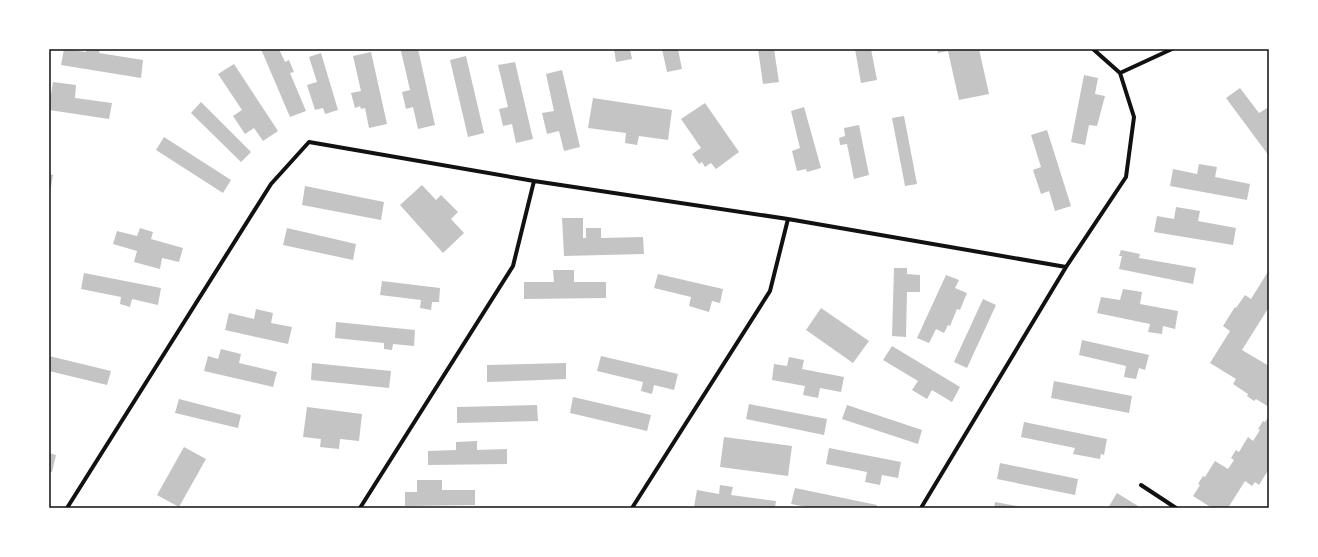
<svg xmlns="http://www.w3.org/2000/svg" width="1318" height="557" font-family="Lora,serif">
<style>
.building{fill:#c4c4c4}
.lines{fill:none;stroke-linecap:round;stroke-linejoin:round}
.minor{stroke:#111;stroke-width:4}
.neatline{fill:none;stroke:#111;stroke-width:1.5}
</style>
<rect width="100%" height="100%" fill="#fff"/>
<path class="building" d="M64 49 86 52V49H100L99 53 143 60 141 78 61 65Z
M261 49H279L285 62 289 60 294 72 290 73 306 111 290 117Z
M411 49H418L435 125 418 129 413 107 406 109 402 92 410 90 401 51Z
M614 49H630L632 59 616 62Z
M662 49H678L682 69 667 72Z
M758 49H774L779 82 763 84Z
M855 49H871L877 80 861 83Z
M937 49H979L989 94 959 100 948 51 938 53Z
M371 52 387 124 369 128 365 108 361 109 360 106 355 108 351 93 361 91 353 56Z
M321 53 338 110 325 114 323 108 315 110 307 85 317 82 309 57Z
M466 56 484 133 468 137 450 60Z
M515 62 533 139 516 143 512 124 503 126 499 109 508 107 498 65Z
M234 64 278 131 263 141 254 128 245 134 233 116 242 110 218 74Z
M562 70 580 147 564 151 559 131 547 134 542 113 554 111 546 74Z
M1084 75 1098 78 1095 94 1105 96 1097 126 1089 125 1085 145 1071 142Z
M53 82 76 85 75 98 112 103 109 119 49 110V94H51Z
M1240 88 1259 113 1267 108 1269 111V156L1226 98Z
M593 98 672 110 668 140 639 136 637 145 625 143 626 133 588 128Z
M201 102 251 152 241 162 191 113Z
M705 103 739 152 716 169 711 163 705 167 702 162 699 164 692 154 701 148 681 119Z
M804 107 821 168 807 172 806 169 797 171 792 151 800 148 791 111Z
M904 116 917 184 905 186 892 118Z
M859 125 869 175 854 179 847 144 840 145 839 138 845 136 844 128Z
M1047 130 1071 206 1055 211 1049 191 1041 194 1033 170 1041 167 1031 135Z
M164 137 231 180 223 193 156 150Z
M1199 164 1217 167 1215 177 1250 184 1247 200 1170 186 1173 169 1197 174Z
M49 174 53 175 50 193H49Z
M422 185 436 200 441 195 458 212 451 219 464 233 443 253 400 205Z
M305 186 384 202 381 220 302 205Z
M1176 207 1200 211 1198 221 1236 228 1233 245 1154 232 1157 216 1174 219Z
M562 218H583V238H586V228H601V238L643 237 644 254 564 256Z
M140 228 153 232 151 239 183 248 179 262 162 258 160 269 134 262 137 251 113 244 117 231 137 236Z
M287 228 356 244 353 260 283 245Z
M1121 250 1140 254 1139 258 1196 268 1193 284 1119 269 1122 256H1119Z
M894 268H907V274L920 275V292H907L906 337 892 336Z
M553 270H574V282H606V298L524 299V282H554Z
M1269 270V307L1242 350 1269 366V407L1256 399 1254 401 1247 396 1248 394 1233 384 1236 379 1210 363 1230 331 1223 326 1235 307 1236 308 1245 295 1251 299Z
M84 273 161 288 158 305 132 299 130 307 120 304 121 297 81 289Z
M658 274 723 289 720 303 712 301 709 312 689 306 691 297 654 288Z
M946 275 959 280 955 288 967 293 960 310 957 309 950 326 948 325 944 333 936 329 929 343 917 338Z
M382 281 440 288 439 302H432L431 310 420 308 421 300 380 295Z
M1123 289 1142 292 1140 304 1178 311 1175 329 1163 326 1162 334 1148 332 1150 324 1097 313 1101 297 1120 300Z
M983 299 996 305 967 368 954 362Z
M821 308 869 341 853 363 806 330Z
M256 309 273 313 271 323 292 327 288 344 225 330 229 313 254 319Z
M336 322 415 330 414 346 393 344 392 350 384 349V343L335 338Z
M1082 340 1149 355 1145 370 1139 368 1136 379 1124 377 1126 366 1079 355Z
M892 346 960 387 952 402 932 390 927 399 912 390 918 381 883 360Z
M221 349 241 354 239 363 277 372 273 387 204 371 208 356 218 359Z
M49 356 111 371 107 385 49 371Z
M601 356 678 374 674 390 654 385 652 394 641 391 643 382 597 371Z
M789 357 804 360 802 369 844 377 841 392 820 388 818 398 803 395 805 386 772 380 774 364 787 366Z
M312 363 391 371 389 388 311 380Z
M566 363V379L487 382V365Z
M1054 381 1132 396 1129 413 1051 398Z
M573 397 651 415 647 431 570 413Z
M179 399 241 415 238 428 175 413Z
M749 404 827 419 824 435 746 419Z
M537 405 538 421 457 423V407Z
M847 405 922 430 918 444 842 419Z
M307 407 362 414 359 441 340 439 339 449 320 447 321 439 303 437Z
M1269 416V469L1259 485 1255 482 1252 486 1245 481 1228 508H1212L1193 496 1200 485 1198 484 1203 476 1205 477 1215 461 1228 469 1234 460 1231 458 1236 450 1239 452 1248 437 1253 441 1260 430 1258 429 1263 421 1265 422Z
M1024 422 1107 439 1104 455 1101 454 1100 459 1073 454 1075 448 1021 437Z
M724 437 792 446 788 476 720 467Z
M477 441V450L507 449V464L428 465V451L456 450V442Z
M184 447 206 459 179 507 157 495Z
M829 448 901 462 898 478 882 475 880 485 865 482 867 472 826 464Z
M49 453 56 455 52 472H49Z
M1000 463 1078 479 1075 495 997 479Z
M417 480H442V490H475V505L405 506V492H417Z
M720 485 733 487 731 495 776 501 775 508 694 507 697 490 719 494Z
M795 488 877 505 876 508H812L791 504Z
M1117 493 1138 506 1136 508H1108Z
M995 502 1022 507V508H994Z"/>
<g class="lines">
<path class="minor" d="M1093 49 1120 73
M1120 73 1172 49
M1141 485 1176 508
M67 508 271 184 309 142 534 181 788 219 1066 267
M360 508 513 266 534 181
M632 508 770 291 788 219
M921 508 1066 267 1126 177 1134 117 1120 73"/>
</g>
<rect width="1318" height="557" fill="none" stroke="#ffffff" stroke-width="100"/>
<rect x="50" y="50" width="1218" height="457" class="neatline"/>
</svg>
